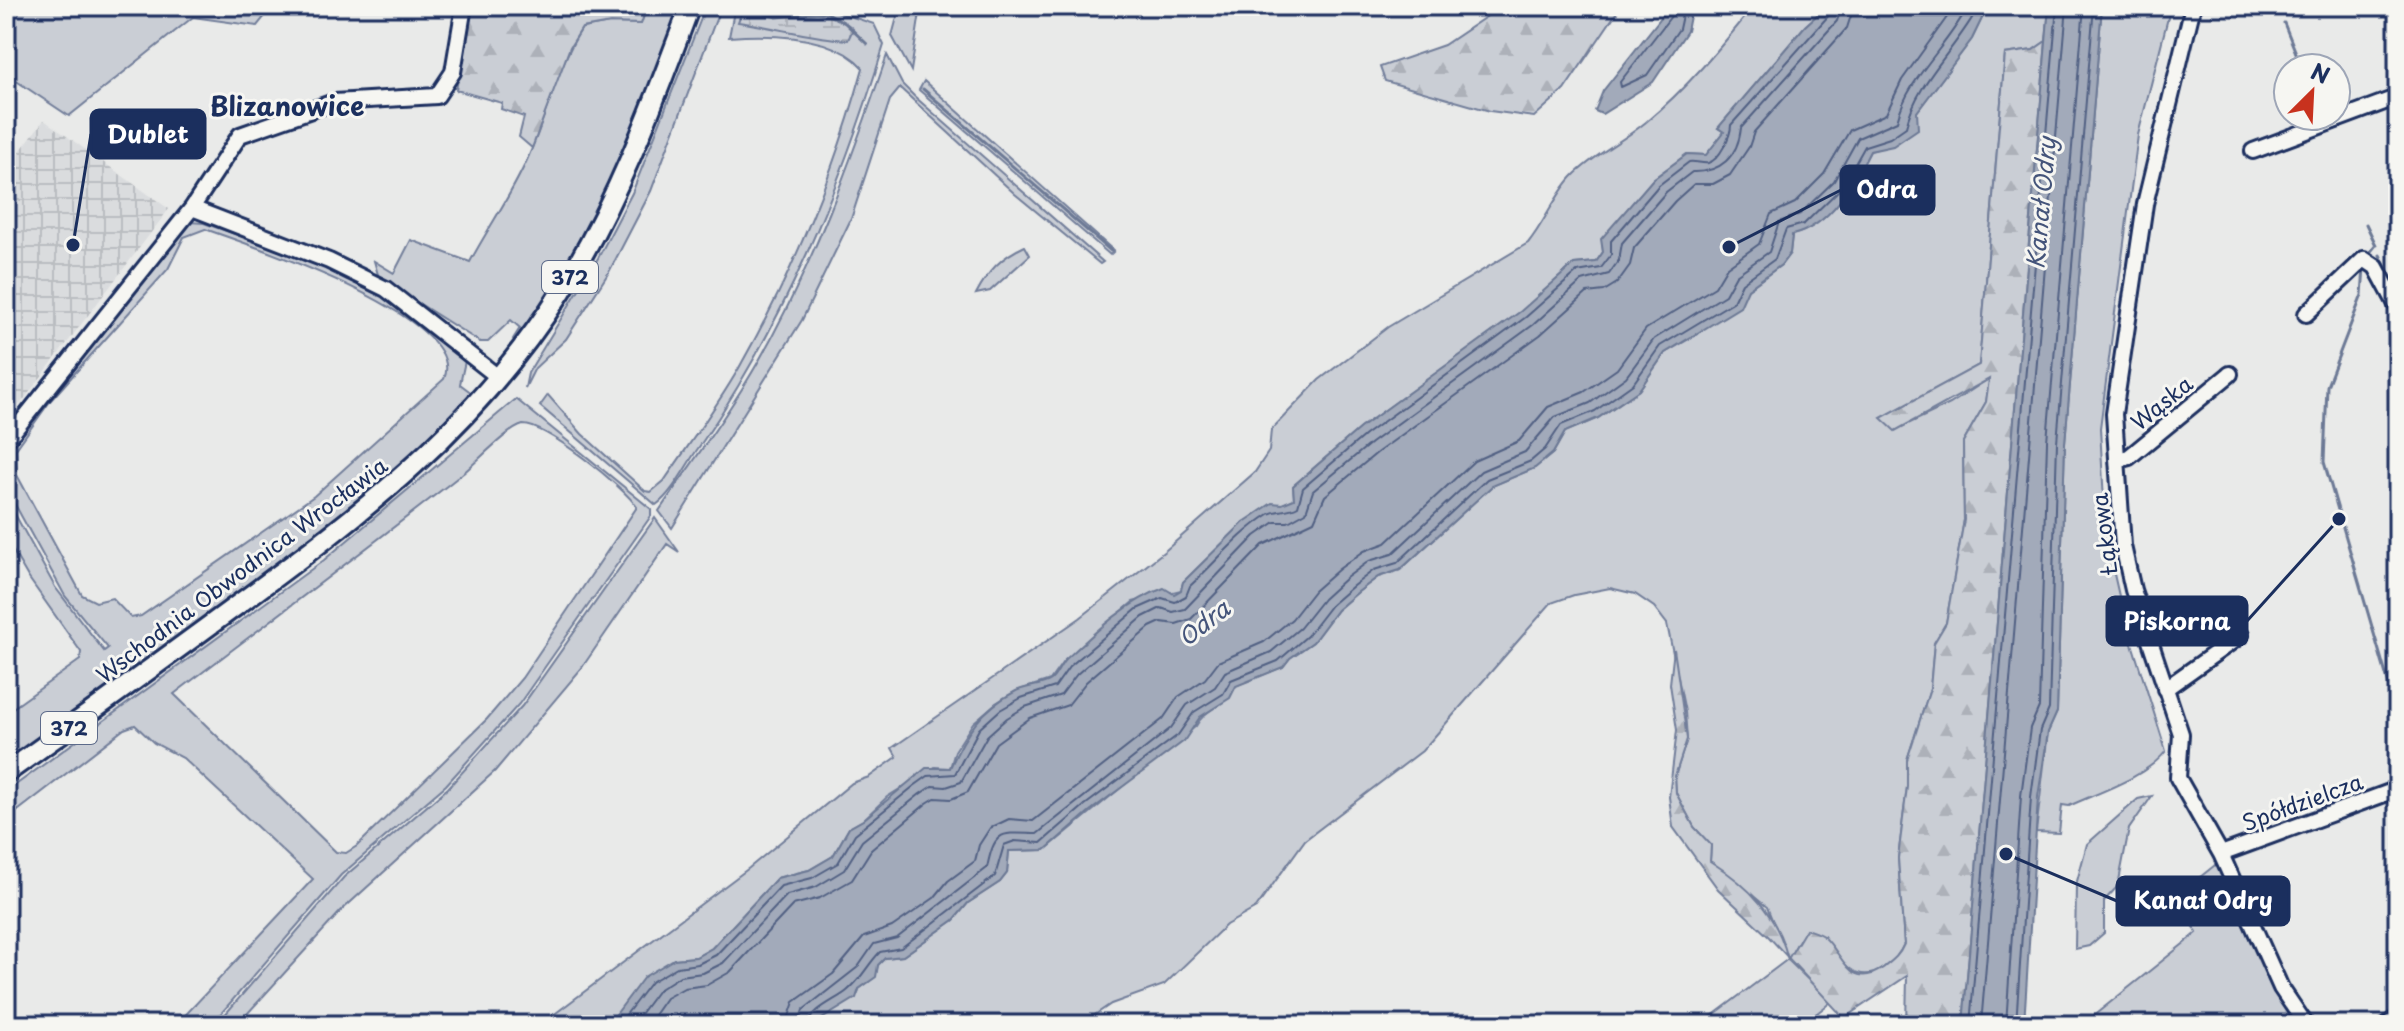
<svg xmlns="http://www.w3.org/2000/svg" width="2404" height="1031" font-family="'Playpen Sans',sans-serif">
<style>
.industrial{fill:url(#industrial-grid)}
.green{fill:#caced5;stroke:#727e9a;stroke-width:2;fill-rule:evenodd}
.forest{fill:url(#forest-firs);stroke:#727e9a;stroke-width:2}
.wetland{fill:url(#wetland-marsh);stroke:#727e9a;stroke-width:2}
.water{fill:#a2aaba;stroke:#6c7995;stroke-width:2}
.lines{fill:none;stroke-linecap:round;stroke-linejoin:round}
.shore{stroke:#516083;stroke-width:2}
.stream{stroke:#6c7995;stroke-width:3}
.minor-casing{stroke:#1b2f5e;stroke-width:20}
.major-casing{stroke:#1b2f5e;stroke-width:24}
.minor{stroke:#f6f6f2;stroke-width:14}
.major{stroke:#f6f6f2;stroke-width:18}
.labels{text-anchor:middle;dominant-baseline:central;stroke-width:6;stroke-linejoin:round;paint-order:stroke}
.shield{fill:#f6f6f2;stroke:#5d6b8a;stroke-width:2}
.shield-label{font-size:20px;font-weight:bold;fill:#1b2f5e}
.street-label{font-size:22px;fill:#1b2f5e;stroke:#f6f6f2}
.water-label{font-size:24px;font-style:italic;fill:#44547a;stroke:#f6f6f2}
.quarter-label{font-size:26px;font-weight:bold;fill:#1b2f5e;stroke:#f6f6f2}
.leader{fill:none;stroke:#1b2f5e;stroke-width:3}
.callout-dot{fill:#1b2f5e;stroke:#f6f6f2;stroke-width:3}
.callout{fill:#1b2f5e;stroke:#1b2f5e;stroke-width:3}
.callout-label{font-size:24px;text-anchor:middle;font-weight:bold;fill:#fff}
</style>
<defs>
<pattern id="industrial-grid" width="8" height="8" patternUnits="userSpaceOnUse" patternTransform="scale(2)"><rect width="8" height="8" fill="#dadcde"/><path d="M0 4h8M4 0v8" fill="none" stroke="#babdc1"/></pattern>
<pattern id="forest-firs" width="22" height="20" patternUnits="userSpaceOnUse" patternTransform="scale(2)"><rect width="22" height="20" fill="#caced5"/><path d="M5 1l3.5 6h-7zM16 11l3.5 6h-7z" fill="#adb1b9"/></pattern>
<pattern id="wetland-marsh" width="20" height="14" patternUnits="userSpaceOnUse" patternTransform="scale(2)"><rect width="20" height="14" fill="#caced5"/><path d="M1 5h8M5 5V1M11 12h8M15 12V8" fill="none" stroke="#adb1b9"/></pattern>
</defs>
<rect width="100%" height="100%" fill="#e9eae9"/>
<filter id="ink" filterUnits="userSpaceOnUse"><feTurbulence type="fractalNoise" baseFrequency=".0125" numOctaves="2"/><feDisplacementMap in="SourceGraphic" scale="16" xChannelSelector="R" yChannelSelector="G"/><feConvolveMatrix kernelMatrix="1 2 1 2 8 2 1 2 1" color-interpolation-filters="sRGB"/></filter>
<g filter="url(#ink)">
<path class="industrial" d="M44 120 169 209 6 423V169Z"/>
<path class="green" d="M6 6H261L270 10 257 26 193 17 69 116 6 74Z
M647 6H680C636 124 590 239 516 342L513 339 520 328 511 320 488 342H480L379 278 374 261 394 273 411 240 470 262C489 226 515 190 530 153 548 111 557 67 582 28L610 23 641 24Z
M706 6H721L651 191 609 272 566 339 535 368 525 388 528 373 598 258 632 193Z
M735 6H819L874 24 884 45C840 188 784 324 699 447 686 465 673 493 656 505L540 406 548 395 582 434 645 491 651 492 664 481C689 444 716 408 739 368 793 273 834 173 863 68 833 34 771 34 729 37Z
M900 6H921L911 71 892 36Z
M1754 6H1827L1805 26 1718 128 1724 132 1706 155 1687 154 1653 179 1602 239 1603 252 1596 262 1574 264 1522 311 1360 428 1293 486 1294 499 1244 522 1183 582 1181 590 1133 602 1063 662 1050 680 1017 691 996 703 973 723 955 751 950 768 935 767 887 797 863 820 849 828 833 856 809 870 777 878 712 948 696 957 674 959 608 1025H540L749 868 852 783 869 777 897 757 892 748 1080 618 1166 550 1255 472 1269 451 1271 430 1319 380 1388 327 1528 243C1545 222 1554 197 1572 177 1593 155 1622 142 1646 122 1687 88 1720 48 1754 6Z
M1988 6H2049L2046 41 2033 50 2005 54 1979 365 1882 418 1895 430 1950 404 1990 378 1986 402 1963 442 1964 520 1946 623 1934 643 1930 689 1907 760V787L1898 858 1904 944C1899 956 1893 960 1883 968 1855 988 1838 957 1824 936L1799 940 1788 960 1831 1002 1802 1025H1700L1788 959 1767 907 1710 861 1711 845 1694 827 1676 793 1675 776 1687 739 1685 712 1667 624 1654 607 1635 594 1610 588 1574 595 1551 603 1422 751 1305 840 1256 908 1226 925 1164 985 1111 1004 1080 1025H812L858 994 859 989 875 977 878 965 885 958 903 956 954 920 968 903 1000 882 1007 873 1009 851 1045 850 1196 726C1206 707 1226 706 1235 686L1283 667 1290 658 1313 642 1337 610 1358 592 1378 577 1400 570 1492 486 1535 468 1553 453 1565 432 1598 418 1639 390 1665 353 1696 335 1748 289 1781 265 1790 253 1792 235C1830 226 1853 184 1870 151 1892 146 1913 137 1917 112L1972 39Z
M2102 6H2171L2138 135 2100 428 2106 539 2124 618 2166 751C2145 778 2099 792 2069 806L2062 805 2059 833 2036 832 2048 732 2057 712 2065 443Z
M887 55 902 84 914 96 1103 262 1100 264 1015 194 900 88 890 100 851 219 802 320 672 528 659 511C692 462 728 415 757 364 813 266 851 161 887 55Z
M924 81 1114 251 1110 255 919 90Z
M189 222 204 223C303 259 390 282 465 361L460 384 472 393 425 442 334 523 6 767V713L80 660 81 652 28 577 6 539V498L55 587 104 651 108 648 65 596 6 488V451ZM205 229C248 244 471 318 444 379L314 496 141 616 131 618 112 598 96 602 82 595 17 475 16 449 51 400 168 269 184 237Z
M1025 246 1030 255 990 291 976 294C988 271 1001 257 1025 246Z
M516 399 651 509V516L519 704 446 785 341 875 211 1025H176L313 879 183 758 154 743 135 725 124 729 6 820V792L324 560ZM523 425C547 425 624 487 637 507L522 678 487 719 357 846 346 853 336 852 174 694C270 621 367 549 462 474 477 462 507 429 523 425Z
M655 518 679 552 667 544 581 669 495 771 341 911 237 1025H216L344 877 448 788 522 706Z
M2152 796 2129 829 2118 886 2104 901V933L2089 946 2075 949 2076 885 2087 844 2138 799Z
M2220 861 2293 1025H2082L2197 933 2179 894Z"/>
<path class="forest" d="M471 6H647L641 24 610 23 582 28 570 47 532 148 519 137 524 117 501 109 502 103 456 90Z
M1502 6H1621L1564 90 1534 117 1490 111 1385 81 1380 67 1444 45Z
M2046 41 1963 1025H1906L1907 976 1844 1018 1769 937 1718 889 1673 827 1669 797 1677 730 1670 684 1674 649 1687 739 1675 776 1676 793 1694 827 1711 845 1710 861C1749 886 1777 914 1788 959L1806 929C1811 931 1820 933 1824 937 1843 953 1849 992 1883 968 1893 960 1899 956 1904 944L1898 858 1907 787V760L1930 689 1934 643 1946 623 1964 520 1963 442 1986 402 1989 379 1895 431 1881 418 1979 365 2005 54 2033 50Z"/>
<path class="wetland" d="M502 6H621L618 15Z
M744 6C769 6 837 10 853 29L848 40C811 38 775 27 738 22Z"/>
<path class="water" d="M1670 6H1692L1687 31 1653 82 1602 114 1595 111 1603 91Z
M1827 6H1988L1972 39 1917 112 1918 129 1893 146 1870 151C1853 185 1830 226 1792 235L1790 253 1781 265 1748 289 1740 307 1665 353 1639 390 1598 418 1565 432 1553 453 1535 468 1492 486 1400 570 1378 577 1358 592 1337 610 1313 642 1290 658 1283 667 1236 686 1230 698 1200 717 1184 741 1090 811 1045 850 1009 851 1007 873 1000 882 968 903 954 920 903 956 885 958 878 965 876 977 859 989 856 998 812 1025H608L644 977 674 959 696 957 712 948 777 878 809 870 833 856 849 828 863 820 926 768H950C965 734 981 709 1016 691 1026 686 1043 686 1051 680 1057 675 1060 665 1065 660 1093 634 1127 601 1164 588L1174 594 1181 590 1183 582 1244 522 1272 503 1282 504 1294 499 1293 486 1360 428 1521 311 1574 264 1596 262 1603 252 1601 239 1653 179 1687 154 1706 155 1724 132 1718 128 1805 26Z
M2049 6H2102L2065 443 2057 712 2048 732 2038 797 2024 1025H1963Z"/>
<g class="lines">
<path class="shore" d="M1674 6 1675 11 1620 82 1621 87 1647 75 1679 29 1684 6
M618 1025 651 982 677 967 698 964 716 955 781 886 812 878 838 863 855 834 914 786 928 776 955 774 979 729 1000 710 1021 698 1055 687 1069 667 1137 609 1162 598 1175 602 1186 596 1190 586C1216 562 1239 533 1269 514 1278 509 1288 512 1298 506L1303 488 1365 435 1526 317 1577 272 1601 268 1611 255V241L1659 185 1689 162C1695 161 1703 164 1708 163 1720 160 1731 135 1731 125L1830 14 1832 6
M632 1025 658 990 680 976 703 973 723 963 787 895 816 887 844 870 862 841 920 794 932 786 946 787 961 782 987 736 1007 718 1025 707 1061 695 1077 674 1143 617 1161 608 1173 612 1185 609 1255 536 1275 522H1288L1306 512 1313 491 1371 443 1533 325 1582 281 1609 274 1619 260 1622 243 1666 192 1692 172C1720 173 1738 157 1741 128L1837 21 1842 6
M647 1025 666 998 684 988 707 985 730 972 793 905 820 898 852 880 871 850 927 803 935 798 951 799 968 792 996 743 1030 718 1068 705 1086 682 1150 627 1161 622 1176 624 1191 619 1263 545 1314 521 1325 496 1378 452 1540 335 1587 293 1604 291 1617 283 1630 265 1634 248 1675 201 1694 184H1713L1730 175 1749 147 1754 132 1847 28 1854 6
M786 1025 794 1002 833 974 864 937 892 927 934 898 948 881 975 861 979 845 990 828 1009 819 1033 821 1163 719 1178 697 1205 679 1218 662 1264 642 1292 619 1314 591 1339 569 1364 551 1386 543 1474 461 1519 441 1548 407 1584 392 1617 369 1646 329 1715 287 1727 267 1759 244 1771 214 1795 203 1824 174 1850 130 1886 114 1902 80 1955 6
M798 1025 803 1010 858 967 874 944 897 938 987 868C995 829 1001 833 1037 834L1171 728 1187 705 1215 687 1225 672 1271 652 1300 628 1323 599 1346 578 1369 561 1392 554 1481 471 1525 452 1555 417 1590 403 1626 377 1654 339 1725 295 1736 275 1769 252 1779 222 1800 214 1834 181 1858 138 1897 121C1908 77 1948 46 1968 6
M808 1025C811 1009 835 1001 847 991 862 979 867 965 880 952L901 948 995 876 1004 845 1015 841 1041 843 1085 805 1178 735 1194 712 1223 694 1231 680 1278 661 1307 636 1331 605 1353 586 1374 570 1397 563 1487 479 1531 461 1545 449 1561 425 1595 411 1633 384 1660 346 1733 302 1742 283 1775 259 1786 229 1804 224 1842 187 1865 146 1890 138 1906 127C1916 82 1958 47 1979 6
M1970 1025 2057 6
M1981 1025 2067 6
M2006 1025 2021 796 2030 728 2039 707 2047 441 2084 6
M2016 1025 2031 797 2040 730 2049 709 2057 442 2094 6"/>
<path class="stream" d="M737 6 777 17 826 12 845 23 867 44
M2284 23 2302 68
M923 89 1111 251
M2366 224 2376 245 2368 255
M2380 255 2398 293
M2364 267 2362 295 2327 386 2324 462 2398 716"/>
<defs>
<path id="minor" d="M2193 6 2145 204 2114 414 2123 546 2133 590 2181 734 2178 778 2221 854 2281 988 2306 1025
M2253 151 2398 97
M192 208 329 261 386 289 498 377
M2306 314 2364 259 2376 267 2398 308
M6 441 192 208 240 135 334 102 437 96 453 72 464 6
M2118 460 2129 457 2230 374
M2165 689 2241 635
M2221 854 2398 789
M2387 1025 2398 1017"/>
<path id="major" d="M6 773C83 718 160 662 236 606 364 512 474 429 561 292 617 203 653 105 690 6"/>
</defs>
<use href="#minor" class="minor-casing"/>
<use href="#major" class="major-casing"/>
<use href="#minor" class="minor"/>
<use href="#major" class="major"/>
</g>
</g>
<g class="labels">
<g class="shield">
<rect x="542" y="261" width="56" height="32" rx="6"/>
<rect x="41" y="712" width="56" height="32" rx="6"/>
</g>
<g class="shield-label">
<text x="570" y="277">372</text>
<text x="69" y="728">372</text>
</g>
<g class="street-label">
<text transform="translate(2161 402) rotate(-39)">Wąska</text>
<text transform="translate(2103 534) rotate(-97)">Łąkowa</text>
<text transform="translate(241 569) rotate(-37)">Wschodnia Obwodnica Wrocławia</text>
<text transform="translate(2302 801) rotate(-20)">Spółdzielcza</text>
</g>
<g class="water-label">
<text transform="translate(2040 203) rotate(-85)">Kanał Odry</text>
<text transform="translate(1203 622) rotate(-38)">Odra</text>
</g>
<g class="quarter-label">
<text x="287" y="105">Blizanowice</text>
</g>
</g>
<path class="leader" d="M73 245L91 134M1729 247L1841 190M2339 519L2247 621M2006 854L2117 901"/>
<g class="callout-dot">
<circle cx="73" cy="245" r="8"/>
<circle cx="1729" cy="247" r="8"/>
<circle cx="2339" cy="519" r="8"/>
<circle cx="2006" cy="854" r="8"/>
</g>
<g class="callout">
<rect x="91" y="110" width="114" height="48" rx="8"/>
<rect x="1841" y="166" width="93" height="48" rx="8"/>
<rect x="2107" y="597" width="140" height="48" rx="8"/>
<rect x="2117" y="877" width="172" height="48" rx="8"/>
</g>
<g class="callout-label">
<text x="148" y="143">Dublet</text>
<text x="1887" y="198">Odra</text>
<text x="2177" y="630">Piskorna</text>
<text x="2203" y="909">Kanał Odry</text>
</g>
<rect width="2404" height="1031" fill="none" stroke="#f6f6f2" stroke-width="32"/>
<rect x="16" y="16" width="2372" height="999" fill="none" stroke="#1b2f5e" stroke-width="3" filter="url(#ink)"/>
<g transform="translate(2312 92) rotate(24)"><circle r="38" fill="#f6f6f2" stroke="#9ea6b7" stroke-width="2"/>
<path d="M0-6L14 30L0 20L-14 30Z" fill="#c8321e"/>
<text y="-12" font-size="22" font-weight="bold" text-anchor="middle" fill="#1b2f5e">N</text>
</g>
</svg>
